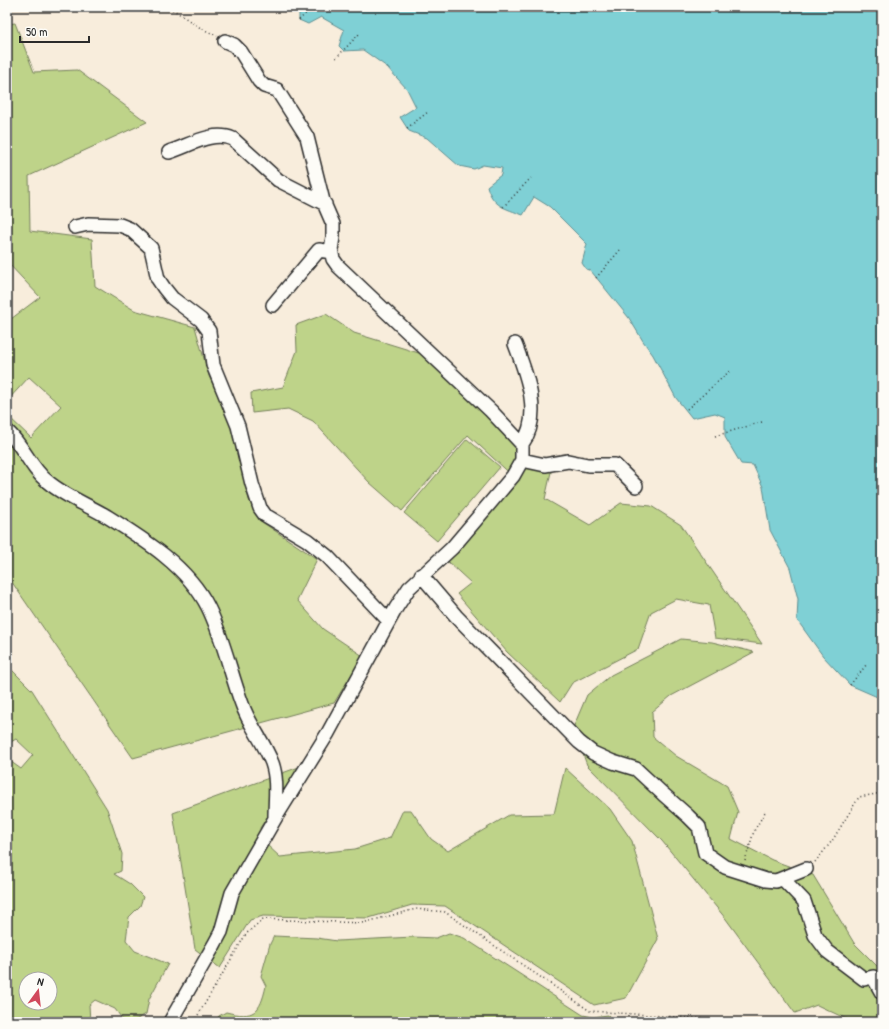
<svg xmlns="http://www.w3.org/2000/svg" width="889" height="1029" font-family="'Patrick Hand',sans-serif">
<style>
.green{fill:#bed389;stroke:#747f5a;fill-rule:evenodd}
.water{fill:#7fd0d5;stroke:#5d8e91}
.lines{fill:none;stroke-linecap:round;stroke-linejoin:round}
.minor-casing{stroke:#2b2b2b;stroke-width:16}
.path{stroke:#2b2b2b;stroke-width:1.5;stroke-dasharray:1 3;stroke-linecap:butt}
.minor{stroke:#fdfcf7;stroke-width:13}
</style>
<rect width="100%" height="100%" fill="#f8eddc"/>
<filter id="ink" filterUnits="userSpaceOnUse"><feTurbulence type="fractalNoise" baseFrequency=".025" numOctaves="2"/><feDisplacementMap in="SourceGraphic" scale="8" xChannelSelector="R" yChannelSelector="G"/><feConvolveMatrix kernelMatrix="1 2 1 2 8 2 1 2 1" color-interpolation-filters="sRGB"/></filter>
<g filter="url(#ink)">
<path class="green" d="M15 23 34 72 77 70 147 122 29 176 30 231 92 239 95 286 134 310 195 327 209 376 231 424 249 500 262 522 317 559 297 600 323 629 363 656 334 703 133 758 7 575V415L31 438 61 406 29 377 7 401V322L40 297 7 262V24Z
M326 314 354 333 422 354 516 445 518 460 551 472 545 499 590 525 621 503 651 506 681 525 762 644 715 638 709 605 676 599 651 612 638 649 572 683 560 702 507 652 457 594 471 583 447 561 516 479 468 435 402 511 369 482 313 421 288 409 252 413 251 393 283 387 297 351 296 325Z
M467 439 500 467 437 541 404 513Z
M681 639 712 642 754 652 671 696 652 712 653 737 676 756 727 786 738 812 731 839 772 860 813 875 854 943 882 971V1022H853L817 1005 795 1013 726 919 662 841 587 765 573 728 587 695 611 675Z
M7 665 32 690 107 809 122 854 121 871 114 874 130 884 143 897 140 906 129 917 126 940 135 951 168 964 149 999 146 1014 132 1022 123 1020 115 1009 95 1000 89 1005 90 1022H7V759L21 769 33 755 16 739 9 743 7 741ZM26 979H50V1003H26Z
M299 767 260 828 267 845 280 857 355 849 390 838 403 810H411L431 839 448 851 509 815 554 814 565 768 610 809 632 841 658 939 626 998 594 1005 445 906 412 905 369 918 263 916 250 920 220 968 195 949 173 813Z
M449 933 464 938 583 1015 593 1017 608 1015 614 1022H215L219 1016 226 1012C254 1019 260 1013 266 986L261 976 270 944 274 936 317 938 337 941 413 937 436 938Z"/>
<path class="water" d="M299 7H882V699L850 685 823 656 797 620 798 599 790 568 770 530 763 487 753 465 741 464 725 437V417L715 413 692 418 676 398 653 355 643 341 629 318 591 271 586 269 582 263 587 244 550 207 534 197 523 215C505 208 493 207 487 186L501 175 502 168 483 165 474 169 459 166 427 138 409 131 400 117 416 107 407 89 387 67 363 50 344 51 339 46 344 30 321 17 308 24 299 20Z"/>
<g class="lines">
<defs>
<path id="minor" d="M169 152C189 146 212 130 233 139L278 180 325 204
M75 227 88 224 120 225 130 229 151 248 158 279 164 288 172 298 201 320 209 331 213 365 238 426 252 484 260 508 265 515 307 540 327 556 389 621
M273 305 319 250 332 252
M515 344C526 373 543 415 522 444
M7 431C24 446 30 468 48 482 66 497 88 505 108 517 145 540 188 567 208 607 223 637 230 672 242 704 249 725 264 742 272 763 278 780 275 799 275 817
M522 460 545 465 568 461 588 465H615L636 486
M421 575 456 616 579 742 593 753 613 762 636 769 663 794 688 816 699 827 705 853 725 867 766 880 776 881 806 869
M783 879 804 901 815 935 827 951 864 979 873 977 882 993
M170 1022 214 945 221 932 232 893 277 815 328 733 396 608 409 588 452 548 513 476 522 460V444L491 411 338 266 333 259 331 250 333 237V224L323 201 307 137 277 90 264 86 259 81 241 52 234 45 225 41"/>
</defs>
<use href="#minor" class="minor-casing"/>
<path class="path" d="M169 7 199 27 217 36
M299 20 313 7
M7 21 13 17
M336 58 361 32
M407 128 428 112
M503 207 531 178
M596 278 620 250
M687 409 731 370
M715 436 762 422
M850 685 867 664
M745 861 754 831 765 812
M815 862 832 841 859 797 882 793
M194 1022 246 934 263 919 362 923 416 909 445 912 590 1011 708 1019 722 1022"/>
<use href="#minor" class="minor"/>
</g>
</g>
<rect width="889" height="1029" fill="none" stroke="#fdfcf7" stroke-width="24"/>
<rect x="12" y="12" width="865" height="1005" fill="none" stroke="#2b2b2b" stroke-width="1.5" filter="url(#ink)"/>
<g transform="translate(38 991) rotate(15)"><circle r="19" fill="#fdfcf7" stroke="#a9a8a5"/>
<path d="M0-3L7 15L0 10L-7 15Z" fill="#d1495b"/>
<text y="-6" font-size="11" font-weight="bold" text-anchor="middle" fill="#2b2b2b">N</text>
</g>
<path d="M20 36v6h69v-6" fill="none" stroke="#2b2b2b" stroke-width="2"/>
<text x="26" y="36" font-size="12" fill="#2b2b2b" stroke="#fdfcf7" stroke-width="3" paint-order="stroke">50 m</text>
</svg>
